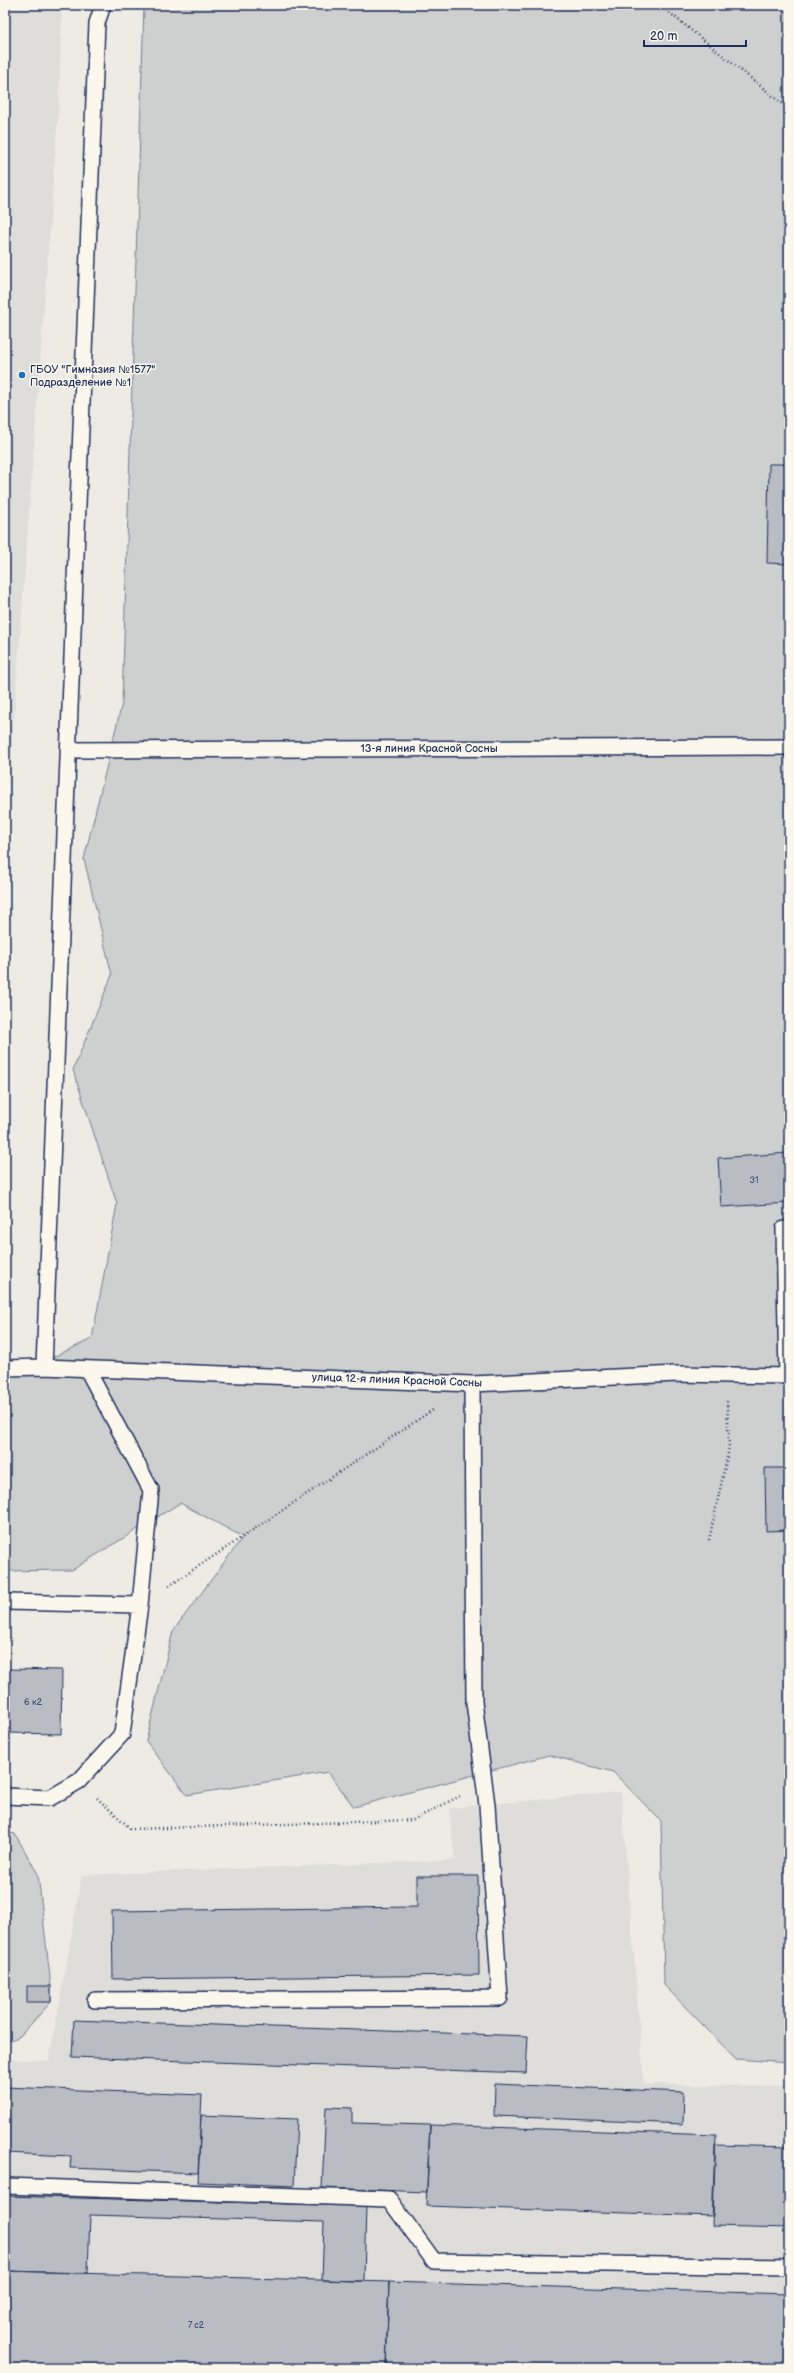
<svg xmlns="http://www.w3.org/2000/svg" width="794" height="2373" font-family="'Balsamiq Sans',sans-serif">
<style>
.built{fill:#deddda}
.green{fill:#cecfcf;stroke:#747f96}
.building{fill:#b9bcc3;stroke:#1b2f5e}
.lines{fill:none;stroke-linecap:round;stroke-linejoin:round}
.lane-casing{stroke:#1b2f5e;stroke-width:18}
.path{stroke:#1b2f5e;stroke-width:2.5;stroke-dasharray:1 3;stroke-linecap:butt}
.lane{stroke:#fbf7ec;stroke-width:15}
.poi-dot{fill:#1f6fb2;stroke:#fbf7ec;stroke-width:1.5}
.labels{text-anchor:middle;dominant-baseline:central;stroke-width:3;stroke-linejoin:round;paint-order:stroke}
.number-label{font-size:9px;fill:#425277}
.poi-label{font-size:11px;fill:#1b2f5e;stroke:#fbf7ec;text-anchor:start}
.street-label{font-size:11px;fill:#1b2f5e;stroke:#fbf7ec}
</style>
<rect width="100%" height="100%" fill="#eeebe4"/>
<filter id="ink" filterUnits="userSpaceOnUse"><feTurbulence type="fractalNoise" baseFrequency=".025" numOctaves="2"/><feDisplacementMap in="SourceGraphic" scale="8" xChannelSelector="R" yChannelSelector="G"/><feConvolveMatrix kernelMatrix="1 2 1 2 8 2 1 2 1" color-interpolation-filters="sRGB"/></filter>
<g filter="url(#ink)">
<path class="built" d="M5 5H62L59 101 5 843Z
M621 1792 644 2084 789 2087V2368H5V2059L49 2061 82 1875 455 1860 449 1808Z"/>
<path class="green" d="M144 5H789V2063L736 2059 664 1985 661 1821 613 1772 549 1755 354 1807 328 1772 187 1795 146 1741 173 1631 243 1537 180 1503 72 1570 5 1571V1379L92 1339 117 1204 73 1070 112 975 84 859 122 703Z
M5 1832 15 1834 38 1874 51 1986V2002L20 2036 5 2043Z"/>
<path class="building" d="M769 464H789V564L767 563Z
M789 1153V1203L721 1207 718 1158Z
M765 1468H789V1530L766 1531Z
M5 1669 62 1670 61 1734 5 1733Z
M417 1876H478L479 1975 113 1979 112 1911 417 1907Z
M27 1986H51V2002H27Z
M74 2020 528 2036 526 2073 72 2057Z
M495 2084 684 2092 683 2124 494 2116Z
M5 2087 202 2095 198 2173 70 2168 71 2156 5 2153Z
M326 2107 352 2108V2123L430 2125 427 2192 322 2188Z
M201 2115 297 2119 294 2186 198 2182Z
M430 2125 716 2135 713 2216 426 2206Z
M715 2145 789 2147V2228L712 2226Z
M5 2196 366 2206 364 2281 322 2280 324 2222 90 2215 88 2273 5 2271Z
M5 2271 389 2282 386 2368H5Z
M389 2282 789 2294V2368H386Z"/>
<g class="lines">
<defs>
<path id="lane" d="M68 750 789 747
M784 1229 787 1376
M44 1367 97 23 103 5
M5 1368 44 1367 472 1384 677 1374 789 1376
M5 1602 140 1605 151 1490 87 1369
M5 1796 50 1798 79 1781 122 1734 140 1605
M95 2000 500 1998 487 1805 474 1702 472 1384
M5 2186 389 2199 434 2261 789 2267"/>
</defs>
<use href="#lane" class="lane-casing"/>
<path class="path" d="M660 5 789 109
M709 1540 729 1448 727 1401
M169 1586 434 1409
M97 1798 131 1829 413 1820 460 1796"/>
<use href="#lane" class="lane"/>
</g>
</g>
<circle class="poi-dot" cx="22" cy="375" r="4"/>
<g class="labels">
<g class="number-label">
<text x="754" y="1180">31</text>
<text x="33" y="1702">6 к2</text>
<text x="196" y="2325">7 с2</text>
</g>
<g class="poi-label">
<text x="30" y="369">ГБОУ "Гимназия №1577"<tspan x="30" dy="13">Подразделение №1</tspan></text>
</g>
<g class="street-label">
<text x="429" y="748">13-я линия Красной Сосны</text>
<text transform="translate(397 1380) rotate(2)">улица 12-я линия Красной Сосны</text>
</g>
</g>
<rect width="794" height="2373" fill="none" stroke="#fbf7ec" stroke-width="20"/>
<rect x="10" y="10" width="774" height="2353" fill="none" stroke="#1b2f5e" stroke-width="1.5" filter="url(#ink)"/>
<path d="M644 40v6h102v-6" fill="none" stroke="#1b2f5e" stroke-width="2"/>
<text x="650" y="40" font-size="12" fill="#1b2f5e" stroke="#fbf7ec" stroke-width="3" paint-order="stroke">20 m</text>
</svg>
